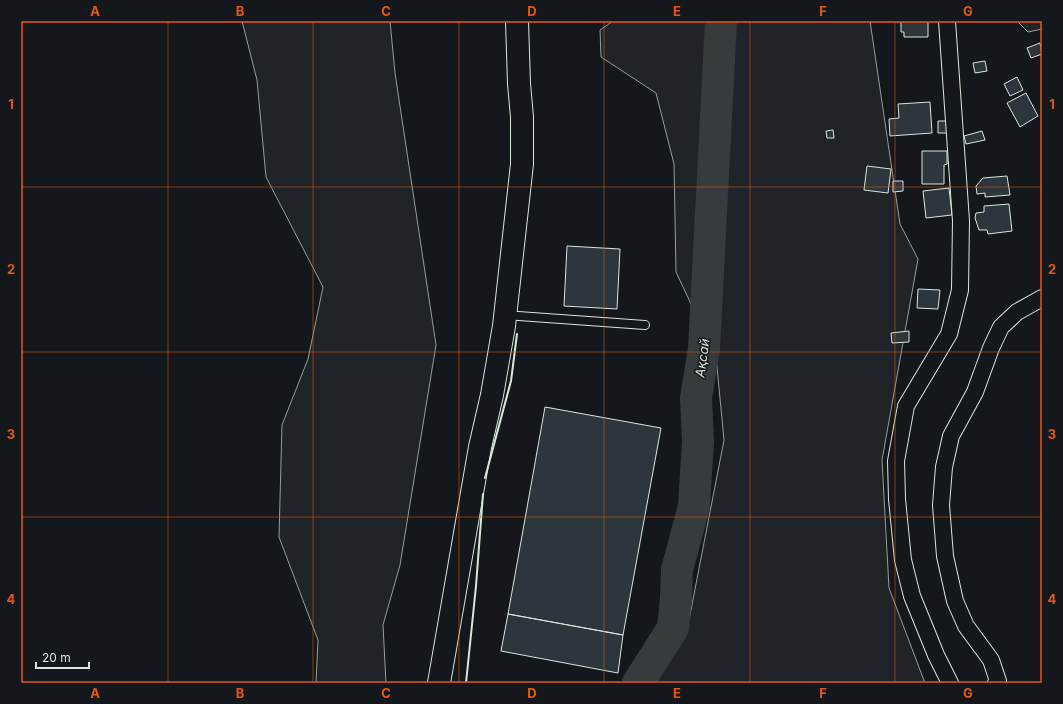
<svg xmlns="http://www.w3.org/2000/svg" width="1063" height="704" font-family="Inter,sans-serif">
<style>
.green{fill:#202428;stroke:#939e99}
.lines{fill:none;stroke-linecap:round;stroke-linejoin:round}
.river{stroke:#363b3e;stroke-width:32}
.building{fill:#2c363c;stroke:#d8e6dc}
.lane-casing{stroke:#d8e6dc;stroke-width:10}
.street-casing{stroke:#d8e6dc;stroke-width:18}
.secondary-casing{stroke:#d8e6dc;stroke-width:24}
.lane{stroke:#14181c;stroke-width:8}
.street{stroke:#14181c;stroke-width:16}
.secondary{stroke:#14181c;stroke-width:22}
.wall{stroke:#d8e6dc;stroke-width:2}
.grid{fill:none;stroke:#e8590c;stroke-width:1;stroke-opacity:0.55}
.labels{text-anchor:middle;dominant-baseline:central;stroke-width:3;stroke-linejoin:round;paint-order:stroke}
.water-label{font-size:13px;font-style:italic;fill:#d8e6dc;stroke:#14181c}
.neatline{fill:none;stroke:#e8590c;stroke-width:1.5}
.grid-label{font-size:13px;text-anchor:middle;font-weight:bold;fill:#e8590c}
</style>
<rect width="100%" height="100%" fill="#14181c"/>
<path class="green" d="M242 21H390L395 73 436 345 400 565 383 625 386 683H316L318 640 279 537 282 425 308 359 323 287 266 177 257 80Z
M613 21H870L900 224 918 259 882 460 889 588 925 683H654L689 620 724 440 716 357 676 272 674 164 656 93 601 57 600 30Z
M1017 21H1042V29L1028 32Z"/>
<g class="lines">
<path class="river" d="M638 683 673 628 676 598 677 570 694 506 698 441 696 398 704 349 721 21"/>
</g>
<path class="building" d="M901 21H928V37H904V32H901Z
M1040 43 1042 54 1031 58 1027 48Z
M985 61 987 71 975 73 973 63Z
M1017 77 1023 90 1010 96 1004 84Z
M1026 93 1038 116 1020 127 1007 103Z
M930 102 932 133 890 136 889 119 899 118 898 104Z
M938 121H949V133H938Z
M833 130 834 138H827L826 131Z
M982 131 985 140 966 144 964 136Z
M922 151H947V164L944 165V184H922Z
M867 166 891 169 888 193 864 190Z
M1007 176 1010 195 985 197V193L977 194 976 186 983 178Z
M893 181H903V191L893 192Z
M949 188 952 215 926 218 923 191Z
M1009 204 1012 231 988 234 987 230H979L975 218 976 213 984 212V206Z
M567 246 620 249 617 309 564 306Z
M918 289 940 290 938 309 917 308Z
M909 331V342L892 343 891 333Z
M545 407 661 428 623 635 508 614Z
M508 614 623 635 618 673 501 651Z"/>
<g class="lines">
<defs>
<path id="lane" d="M505 315 645 325"/>
<path id="street" d="M947 21 961 221 960 290 949 334 906 406 896 461 897 499 903 560 912 596 936 655 950 683
M996 683 998 681 991 660 966 626 955 601 945 556 941 505 944 467 951 436 975 392 991 348 1001 327 1017 312 1042 298"/>
<path id="secondary" d="M439 683 480 447 492 395 504 326 522 164V117L519 84 517 21"/>
</defs>
<use href="#lane" class="lane-casing"/>
<use href="#street" class="street-casing"/>
<use href="#secondary" class="secondary-casing"/>
<use href="#lane" class="lane"/>
<use href="#street" class="street"/>
<use href="#secondary" class="secondary"/>
<path class="wall" d="M485 478 511 381 517 334
M466 683 476 586 483 494"/>
</g>
<path class="grid" d="M168 21V683M313 21V683M459 21V683M604 21V683M750 21V683M895 21V683M21 187H1042M21 352H1042M21 517H1042"/>
<g class="labels">
<g class="water-label">
<text transform="translate(702 358) rotate(-82)">Ақсай</text>
</g>
</g>
<rect width="1063" height="704" fill="none" stroke="#14181c" stroke-width="44"/>
<path d="M36 662v6h53v-6" fill="none" stroke="#d8e6dc" stroke-width="2"/>
<text x="42" y="662" font-size="12" fill="#d8e6dc" stroke="#14181c" stroke-width="3" paint-order="stroke">20 m</text>
<rect x="22" y="22" width="1019" height="660" class="neatline"/>
<g class="grid-label">
<text x="95" y="16">A</text>
<text x="240" y="16">B</text>
<text x="386" y="16">C</text>
<text x="532" y="16">D</text>
<text x="677" y="16">E</text>
<text x="823" y="16">F</text>
<text x="968" y="16">G</text>
<text x="11" y="109">1</text>
<text x="1052" y="109">1</text>
<text x="11" y="274">2</text>
<text x="1052" y="274">2</text>
<text x="11" y="439">3</text>
<text x="1052" y="439">3</text>
<text x="11" y="604">4</text>
<text x="1052" y="604">4</text>
<text x="95" y="698">A</text>
<text x="240" y="698">B</text>
<text x="386" y="698">C</text>
<text x="532" y="698">D</text>
<text x="677" y="698">E</text>
<text x="823" y="698">F</text>
<text x="968" y="698">G</text>
</g>
</svg>
